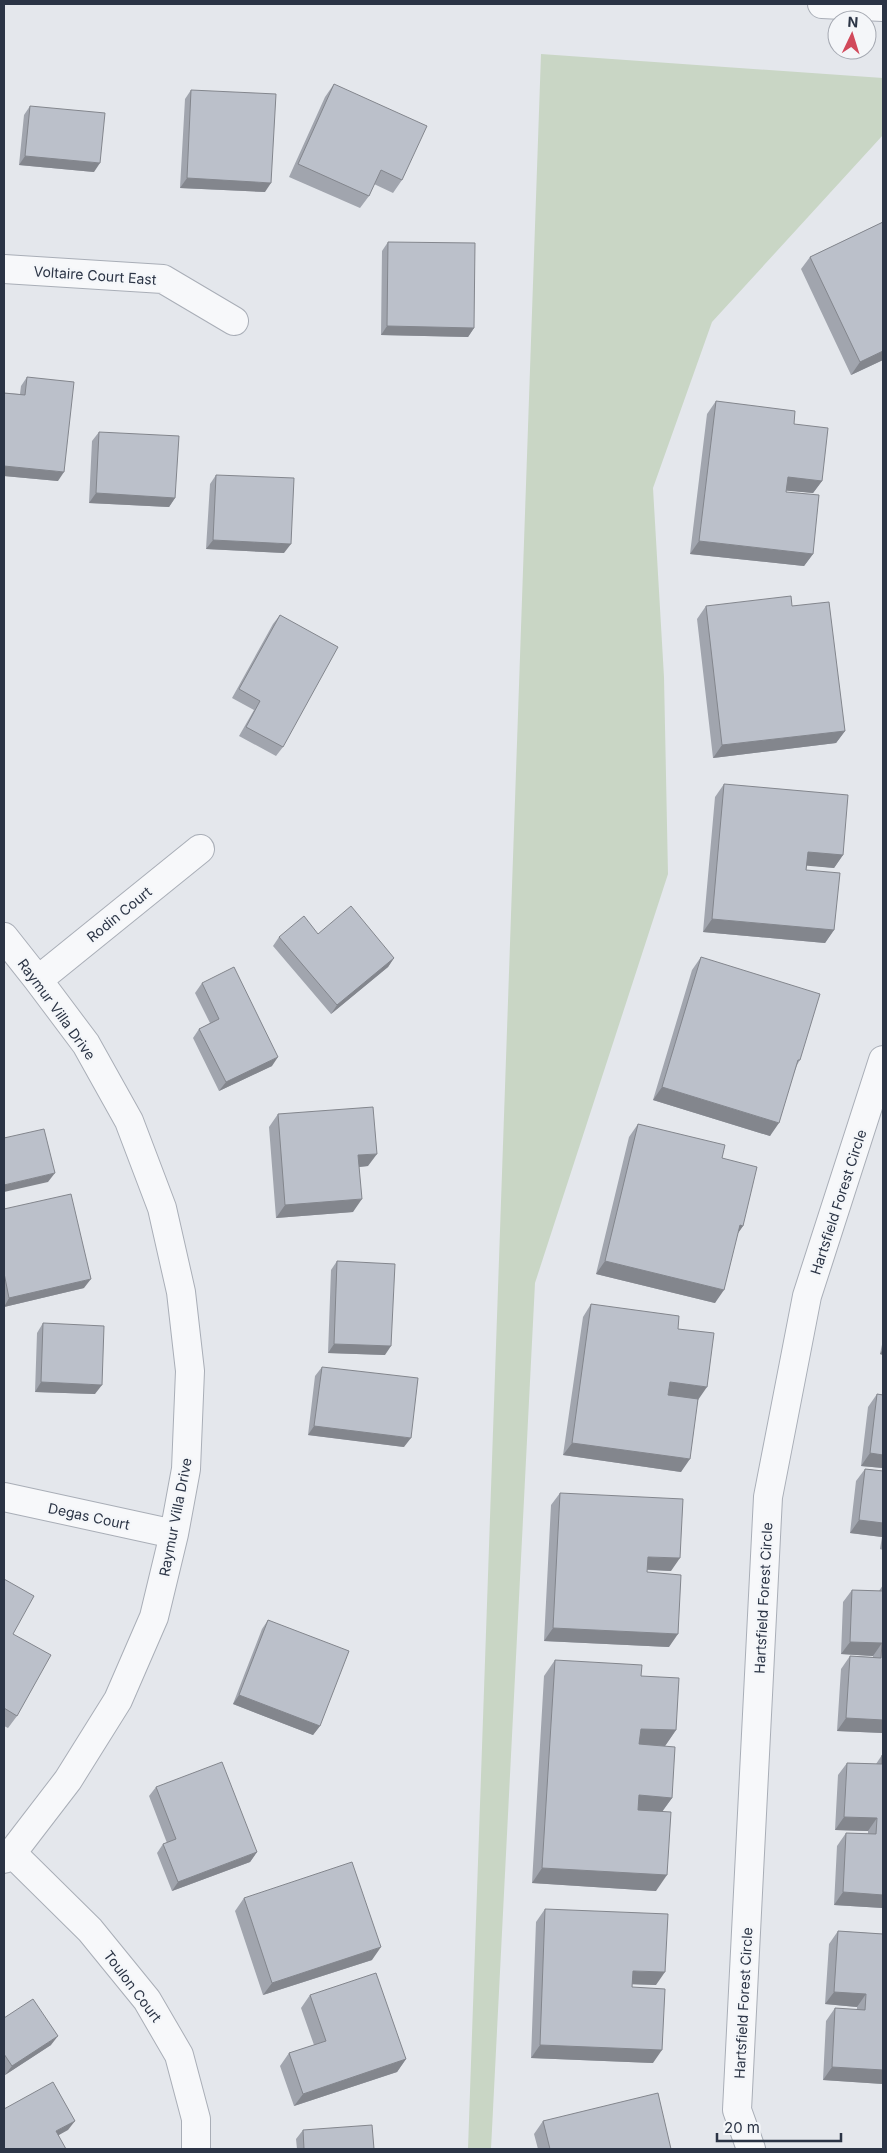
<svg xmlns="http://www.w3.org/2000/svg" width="887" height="2153" font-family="Inter,sans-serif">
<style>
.green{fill:#c9d6c5}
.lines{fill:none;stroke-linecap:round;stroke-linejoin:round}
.minor-casing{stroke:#a9aeb7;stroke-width:30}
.tertiary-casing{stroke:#a9aeb7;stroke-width:30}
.minor{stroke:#f7f8fa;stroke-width:28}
.tertiary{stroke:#f7f8fa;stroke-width:28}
.wall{fill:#a1a5ae}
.shaded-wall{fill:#83868d}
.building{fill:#bbc0ca;stroke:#83868d}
.labels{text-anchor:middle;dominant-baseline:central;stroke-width:4.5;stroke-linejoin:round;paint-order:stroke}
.street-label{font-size:14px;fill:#2b3445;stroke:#f4f6f9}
</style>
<rect width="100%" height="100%" fill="#e4e7ec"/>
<path class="green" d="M541 54 883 78V135L712 322 653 488 664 677 668 874 535 1283 491 2149H468Z"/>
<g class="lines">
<defs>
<path id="minor" d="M4 269 163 279 234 321
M4 937 38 980 86 1044 129 1121 162 1208 181 1292 190 1371 186 1469 174 1534 154 1617 118 1700 68 1780 12 1853 4 1859
M38 980 200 849
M4 1497 174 1534
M12 1853 90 1930 147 2000 179 2055 196 2119V2149
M751 2149 737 2110 768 1497 807 1296 883 1060"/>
<path id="tertiary" d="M822 4 883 7"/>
</defs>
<use href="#minor" class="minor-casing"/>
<use href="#tertiary" class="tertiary-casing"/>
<use href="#minor" class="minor"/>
<use href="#tertiary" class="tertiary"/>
</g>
<path class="wall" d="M334 84 402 180 393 193 374 184 369 196 360 208 289 177 325 97Z
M191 90 265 192 180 188 185 99Z
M30 106 94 172 19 165 24 115Z
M883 222V360L851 375 801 269 810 257Z
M388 242 474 328 468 337 381 335 382 251Z
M27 377 58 481 4 476V393L20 394 21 386Z
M716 401 794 424 822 481 813 493 786 490V492L813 554 804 566 690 554 707 414Z
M99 432 175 498 169 507 89 503 92 441Z
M216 475 284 553 206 549 210 484Z
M706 606H792L845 731 836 743 713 758 697 619Z
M280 615 283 747 276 756 239 736 254 710 232 698 273 624Z
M724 784 843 855 834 868 807 865 806 870 834 930 825 943 703 932 715 797Z
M318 934 394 958 388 967 331 1014 273 946 279 937Z
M701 957 800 1060 797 1065 770 1136 653 1100 692 970Z
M202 983 272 1066 219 1091 193 1038 199 1029 210 1023 195 993Z
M278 1114 368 1166 359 1167 353 1212 276 1218 269 1127Z
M638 1124 722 1158 743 1226 738 1233 715 1303 596 1274 629 1137Z
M4 1209 84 1288 4 1307Z
M337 1261 385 1355 328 1353 331 1270Z
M591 1304 678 1329 698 1400 681 1472 563 1455 583 1317Z
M43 1323 95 1394 35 1392 37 1333Z
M883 1340V1355L880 1354Z
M322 1367 404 1447 308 1435 315 1376Z
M877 1394 883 1395V1468L861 1466 868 1407Z
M865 1469 883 1471V1550L880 1549 882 1537 850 1533 856 1481Z
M560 1493 671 1571 647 1570V1572L669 1647 544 1641 551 1505Z
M4 1579 13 1634 17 1716 8 1728 4 1726Z
M883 1585V1733L837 1731 841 1669 850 1656 873 1657V1656L841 1654 843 1602 852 1590 879 1591Z
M268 1620 320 1726 313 1735 233 1704 262 1629Z
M555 1660 641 1676 676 1730 665 1746 672 1798 662 1812 656 1891 532 1883 544 1676Z
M882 1755 883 1908 834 1905 837 1846 846 1833 868 1834V1831L835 1830 838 1775 847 1763 876 1764Z
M156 1787 257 1852 250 1862 172 1891 157 1853 163 1844 167 1843 149 1796Z
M244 1898 372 1960 263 1995 235 1911Z
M545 1909 656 1985 632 1984V1987L653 2063 531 2058 536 1922Z
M838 1931 883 1934V2084L823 2080 826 2021 835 2008 857 2010V2007L825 2004 829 1944Z
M310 1995 406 2059 397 2072 294 2106 280 2066 289 2053 314 2045 301 2008Z
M4 2018 51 2045 5 2075 4 2073Z
M543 2121 671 2149H538L534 2134Z
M303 2130 374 2149H297L296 2139Z"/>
<path class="shaded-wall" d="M25 156 100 163 94 172 19 165Z
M187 178 271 183 265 192 180 188Z
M387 326 474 328 468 337 381 335Z
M883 351V360L851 375 860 362Z
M4 466 64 472 58 481 4 476Z
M788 477 822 481 813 493 779 490Z
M96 493 175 498 169 507 89 503Z
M213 540 291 544 284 553 206 549Z
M699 541 813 554 804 566 690 554Z
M845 731 836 743 713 758 722 745Z
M808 852 843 855 834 868 799 865Z
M712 919 834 930 825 943 703 932Z
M394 958 388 967 331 1014 337 1005Z
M278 1057 272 1066 219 1091 226 1082Z
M662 1087 779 1123 770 1136 653 1100Z
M377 1154 368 1166 349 1168 358 1155Z
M55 1173 48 1182 4 1192V1185Z
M362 1199 353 1212 276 1218 285 1205Z
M740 1225 743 1226 734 1239Z
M605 1261 724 1290 715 1303 596 1274Z
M91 1279 84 1288 4 1307 9 1298Z
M334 1344 391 1346 385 1355 328 1353Z
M883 1349V1355L880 1354Z
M41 1382 102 1385 95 1394 35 1392Z
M670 1382 707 1387 698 1400 661 1395Z
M314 1426 411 1438 404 1447 308 1435Z
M572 1443 690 1459 681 1472 563 1455Z
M870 1453 883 1455V1468L861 1466Z
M859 1520 883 1523V1535L882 1537 850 1533Z
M648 1557 680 1558 671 1571 639 1569Z
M553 1628 678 1634 669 1647 544 1641Z
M850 1642 882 1643 873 1656 841 1654Z
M239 1695 320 1726 313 1735 233 1704Z
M846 1718 883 1720V1733L837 1731Z
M641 1729 676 1730 665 1746 630 1744Z
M639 1795 672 1798 661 1813 628 1811Z
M844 1817 877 1818 868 1831 835 1830Z
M257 1852 250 1862 172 1891 178 1882Z
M542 1868 667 1875 656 1891 532 1883Z
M843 1892 883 1895V1908L834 1905Z
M381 1947 372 1960 263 1995 272 1983Z
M633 1971 665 1972 656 1985 624 1984Z
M834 1992 866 1994 857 2007 825 2004Z
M58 2036 51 2045 5 2075 12 2066Z
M540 2045 662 2050 653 2063 531 2058Z
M406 2059 397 2072 294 2106 303 2094Z
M832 2067 883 2070V2084L823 2080Z
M75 2121 68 2130 50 2140 56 2131Z"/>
<path class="building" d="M334 84 427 126 402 180 381 170 369 196 298 164Z
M191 90 276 94 271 183 187 178Z
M30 106 105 113 100 163 25 156Z
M883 222V351L860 362 810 257Z
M388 242 475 243 474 328 387 326Z
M27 377 74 382 64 472 4 466V393L25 395Z
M716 401 795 411 794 424 828 428 822 481 788 477 786 492 819 495 813 554 699 541Z
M99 432 179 436 175 498 96 493Z
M216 475 294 478 291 544 213 540Z
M791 596 792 606 829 602 845 731 722 745 706 606Z
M280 615 338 647 283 747 246 727 260 701 239 689Z
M724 784 848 795 843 855 808 852 806 870 840 873 834 930 712 919Z
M351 906 394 958 337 1005 279 937 304 916 318 934Z
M701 957 820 994 800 1060H798L779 1123 662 1087Z
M234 967 278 1057 226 1082 199 1029 219 1019 202 983Z
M373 1107 377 1154 358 1155 362 1199 285 1205 278 1114Z
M638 1124 725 1145 722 1158 757 1167 743 1226 740 1225 724 1290 605 1261Z
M44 1129 55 1173 4 1185V1138Z
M71 1194 91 1279 9 1298 4 1273V1209Z
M337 1261 395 1264 391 1346 334 1344Z
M591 1304 679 1316 678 1329 714 1333 707 1387 670 1382 668 1395 698 1399 690 1459 572 1443Z
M43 1323 104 1326 102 1385 41 1382Z
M322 1367 418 1378 411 1438 314 1426Z
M877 1394 883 1395V1455L870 1453Z
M865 1469 883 1471V1523L859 1520Z
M560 1493 683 1499 680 1558 648 1557 647 1572 681 1575 678 1634 553 1628Z
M4 1579 34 1596 13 1634 51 1655 17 1716 4 1708Z
M852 1590 883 1591V1720L846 1718 850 1656 881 1658 882 1643 850 1642Z
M268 1620 349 1651 320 1726 239 1695Z
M555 1660 642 1665 641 1676 679 1678 676 1730 641 1729 639 1744 675 1747 672 1798 639 1795 638 1810 671 1812 667 1875 542 1868Z
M882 1755H883V1895L843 1892 846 1833 876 1834 877 1818 844 1817 847 1763 882 1764Z
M222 1762 257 1852 178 1882 163 1844 176 1839 156 1787Z
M352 1862 381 1947 272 1983 244 1898Z
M545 1909 668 1914 665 1972 633 1971 632 1987 665 1989 662 2050 540 2045Z
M838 1931 883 1934V2070L832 2067 835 2008 865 2010 866 1994 834 1992Z
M376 1973 406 2059 303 2094 289 2053 326 2041 310 1995Z
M33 1999 58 2036 12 2066 4 2054V2055V2018Z
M53 2082 75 2121 56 2131 66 2149H4V2109Z
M658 2093 671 2149H550L543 2121Z
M372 2125 374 2149H304L303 2130Z"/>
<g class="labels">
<g class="street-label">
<text transform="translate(95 275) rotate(4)">Voltaire Court East</text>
<text transform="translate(119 914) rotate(-39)">Rodin Court</text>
<text transform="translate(57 1009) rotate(54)">Raymur Villa Drive</text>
<text transform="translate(838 1202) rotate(-72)">Hartsfield Forest Circle</text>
<text transform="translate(89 1516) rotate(12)">Degas Court</text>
<text transform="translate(175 1517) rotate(-79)">Raymur Villa Drive</text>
<text transform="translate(763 1598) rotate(-87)">Hartsfield Forest Circle</text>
<text transform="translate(133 1986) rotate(53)">Toulon Court</text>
<text transform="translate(743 2003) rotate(-87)">Hartsfield Forest Circle</text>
</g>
</g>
<rect width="887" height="2153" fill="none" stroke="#2b3445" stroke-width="10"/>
<g transform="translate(852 35) rotate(4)"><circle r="24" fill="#f4f6f9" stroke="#a4a8b1"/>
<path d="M0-4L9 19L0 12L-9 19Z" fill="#d1495b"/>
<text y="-8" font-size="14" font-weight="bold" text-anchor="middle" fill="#2b3445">N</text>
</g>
<path d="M717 2133v8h124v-8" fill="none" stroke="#2b3445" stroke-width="2.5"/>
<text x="724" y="2133" font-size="15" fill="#2b3445" stroke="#f4f6f9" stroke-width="4" paint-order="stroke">20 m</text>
</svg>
